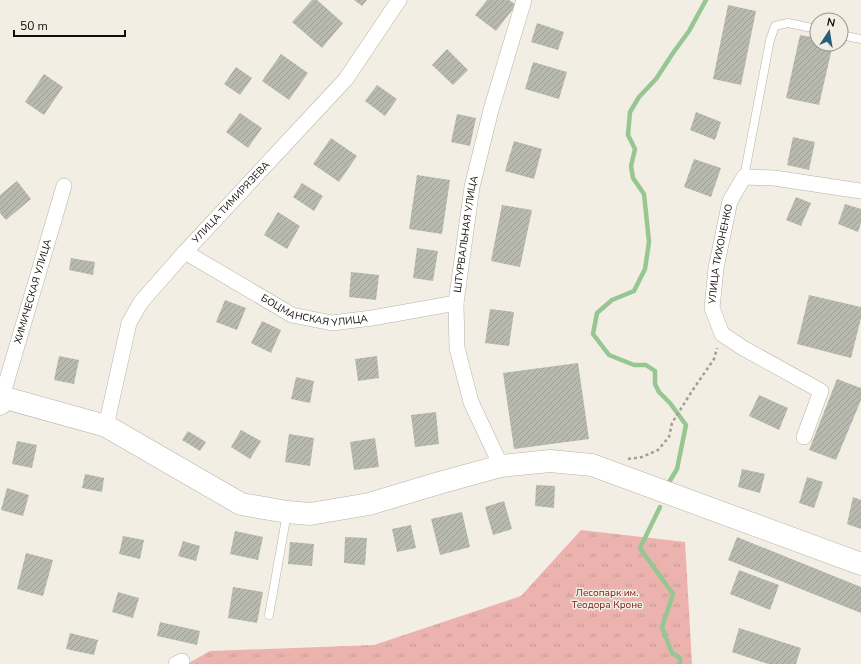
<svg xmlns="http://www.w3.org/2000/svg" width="861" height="664" font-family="'Nunito Sans',sans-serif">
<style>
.park{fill:url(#park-tufts)}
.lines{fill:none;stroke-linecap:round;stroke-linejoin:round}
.stream{stroke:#96c793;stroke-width:4.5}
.building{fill:url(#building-hatch)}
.lane-casing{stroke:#b7b2a8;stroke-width:9}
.street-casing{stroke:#b7b2a8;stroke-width:16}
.secondary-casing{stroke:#b7b2a8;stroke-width:23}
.path{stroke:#a29e96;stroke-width:2.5;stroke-dasharray:3 3;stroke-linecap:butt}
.lane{stroke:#fff;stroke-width:8}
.street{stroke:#fff;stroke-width:15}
.secondary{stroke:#fff;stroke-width:22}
.labels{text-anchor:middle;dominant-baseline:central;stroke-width:3;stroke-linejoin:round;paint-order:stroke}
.street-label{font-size:10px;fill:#0f0d0a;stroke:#f3eee3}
.park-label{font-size:10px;fill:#722;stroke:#f3eee3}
</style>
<defs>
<pattern id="park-tufts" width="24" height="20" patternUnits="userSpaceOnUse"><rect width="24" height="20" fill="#ecb3ae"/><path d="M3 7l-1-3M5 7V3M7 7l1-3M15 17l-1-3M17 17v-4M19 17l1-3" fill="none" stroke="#c99994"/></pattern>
<pattern id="building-hatch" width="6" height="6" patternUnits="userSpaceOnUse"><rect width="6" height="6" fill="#b8baaf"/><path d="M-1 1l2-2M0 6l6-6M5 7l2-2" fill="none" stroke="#9d9f95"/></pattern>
</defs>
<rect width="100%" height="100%" fill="#f3eee3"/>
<path class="park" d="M581 530 685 542 692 664H187L210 651 374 645 521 596Z"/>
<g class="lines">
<path class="stream" d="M668 484 677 469 686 425 670 403 659 392 655 384V371L646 365H634L609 355 593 334 597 313 612 300 634 291 645 269 649 242 644 194 633 178 631 166 635 149 628 135 630 112 639 97 656 79 673 53 689 31 706 0
M660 507 640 548 673 594 662 627 672 653 680 658V664"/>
</g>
<path class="building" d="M312 0H317L343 23 322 48 292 22Z
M354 0H367L362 6Z
M487 0H509L516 5 496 31 475 15Z
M728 5 756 11 741 85 713 79Z
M537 23 564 32 558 50 531 42Z
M800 35 817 38V44H833L819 105 786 98Z
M447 49 468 70 453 85 432 65Z
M281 54 308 73 289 100 262 81Z
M533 62 567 72 559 99 525 89Z
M236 67 252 78 240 95 224 84Z
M44 74 63 87 44 115 25 102Z
M377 85 397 99 385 116 365 101Z
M696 112 721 122 715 140 690 130Z
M240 113 262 128 248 148 226 132Z
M457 114 476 118 470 146 451 142Z
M793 137 815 142 809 170 787 165Z
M331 138 357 156 339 182 313 164Z
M514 141 542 149 534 179 505 171Z
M694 159 721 168 711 197 684 187Z
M417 175 450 180 442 234 409 229Z
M17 181 31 199 6 220 0 213V195Z
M302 183 323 196 314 211 293 197Z
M796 197 811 203 801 226 786 220Z
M845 204 861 209V223L858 232 838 224Z
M502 205 532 210 520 267 491 261Z
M278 212 300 226 287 249 264 235Z
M417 248 438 251 433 281 413 278Z
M71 258 95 262 93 275 69 270Z
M351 272 379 275 376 300 349 297Z
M809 295 861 307V318L851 358 797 344Z
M225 300 246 308 237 330 216 322Z
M490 309 514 312 509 346 485 343Z
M262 321 281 330 271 353 251 343Z
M59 356 79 360 74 384 54 380Z
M377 356 379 378 358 381 355 359Z
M578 363 589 439 514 449 503 373Z
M296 377 314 381 310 403 291 399Z
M837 379 861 388V400L836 460 809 450Z
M759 395 788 408 779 430 749 416Z
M436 412 439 444 415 447 411 415Z
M241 430 261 441 250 459 231 447Z
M188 431 206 442 200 451 182 440Z
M289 434 314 438 310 466 285 462Z
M375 438 379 467 354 470 350 442Z
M17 441 37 445 32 468 12 464Z
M742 469 765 474 760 493 738 487Z
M85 474 104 478 102 492 82 488Z
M807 477 823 482 814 508 799 503Z
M536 485 555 486 554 508 535 506Z
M7 488 29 495 23 516 1 510Z
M853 497 861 500V529L847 524Z
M504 501 512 529 493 535 485 507Z
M462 512 470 547 440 555 431 519Z
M411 525 416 548 397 552 392 529Z
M235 531 263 537 258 560 230 554Z
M123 536 144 540 140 559 119 554Z
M345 537 367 538 365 565 344 563Z
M737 537 861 587V613L728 560Z
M183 541 200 546 196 561 178 556Z
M290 542 314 544 312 566 288 564Z
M26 553 53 560 43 596 17 589Z
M739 570 779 585 770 610 730 594Z
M233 587 263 592 257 623 228 618Z
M118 592 139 598 133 618 112 612Z
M160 622 200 631 197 645 157 636Z
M739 628 801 648 796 664H768L732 652Z
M70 633 98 640 94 655 66 649Z"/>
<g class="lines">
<defs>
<path id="lane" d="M841 35 861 39
M744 177 770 40 775 26 788 23 817 29
M269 615 287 513"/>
<g id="street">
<path id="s1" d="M185 252 292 315 332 323 372 318 456 303"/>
<path id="s2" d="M2 397 64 186"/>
<path id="s3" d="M106 426 129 323 141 302 185 252 346 79 399 0"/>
<path id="s4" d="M804 437 821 391 743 348 722 334 712 308 716 268 730 201 744 177 774 178 861 191"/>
<path id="s5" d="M501 466 471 402 457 348 456 303 472 187 491 110 524 0"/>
<path d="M176 664 182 661"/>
</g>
<path id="secondary" d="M0 404 2 397 106 426 241 504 287 512 310 514 369 504 439 483 501 466 550 461 592 465 861 564"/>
</defs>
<use href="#lane" class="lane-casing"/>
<use href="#street" class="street-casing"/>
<use href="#secondary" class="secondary-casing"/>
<path class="path" d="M628 459 642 457 658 450 669 437 672 423 692 391 714 359 717 348"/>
<use href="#lane" class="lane"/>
<use href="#street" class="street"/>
<use href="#secondary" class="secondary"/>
</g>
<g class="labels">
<g class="street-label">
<text stroke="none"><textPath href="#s3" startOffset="264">УЛИЦА ТИМИРЯЗЕВА</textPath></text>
<text stroke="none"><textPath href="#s5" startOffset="241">ШТУРВАЛЬНАЯ УЛИЦА</textPath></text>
<text stroke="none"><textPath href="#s4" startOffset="246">УЛИЦА ТИХОНЕНКО</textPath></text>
<text stroke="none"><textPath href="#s2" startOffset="110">ХИМИЧЕСКАЯ УЛИЦА</textPath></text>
<text stroke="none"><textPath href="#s1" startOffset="145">БОЦМАНСКАЯ УЛИЦА</textPath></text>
</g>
<g class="park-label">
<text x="607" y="593">Лесопарк им.<tspan x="607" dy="12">Теодора Кроне</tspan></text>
</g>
</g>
<g transform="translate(829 32) rotate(12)"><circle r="19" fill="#f3eee3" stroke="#98948c"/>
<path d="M0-3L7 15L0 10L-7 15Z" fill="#295f7a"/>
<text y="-6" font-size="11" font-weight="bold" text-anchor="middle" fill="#0f0d0a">N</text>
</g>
<path d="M14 30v6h111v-6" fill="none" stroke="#0f0d0a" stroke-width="2"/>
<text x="20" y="30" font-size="12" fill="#0f0d0a" stroke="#f3eee3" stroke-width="3" paint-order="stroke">50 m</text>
</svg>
